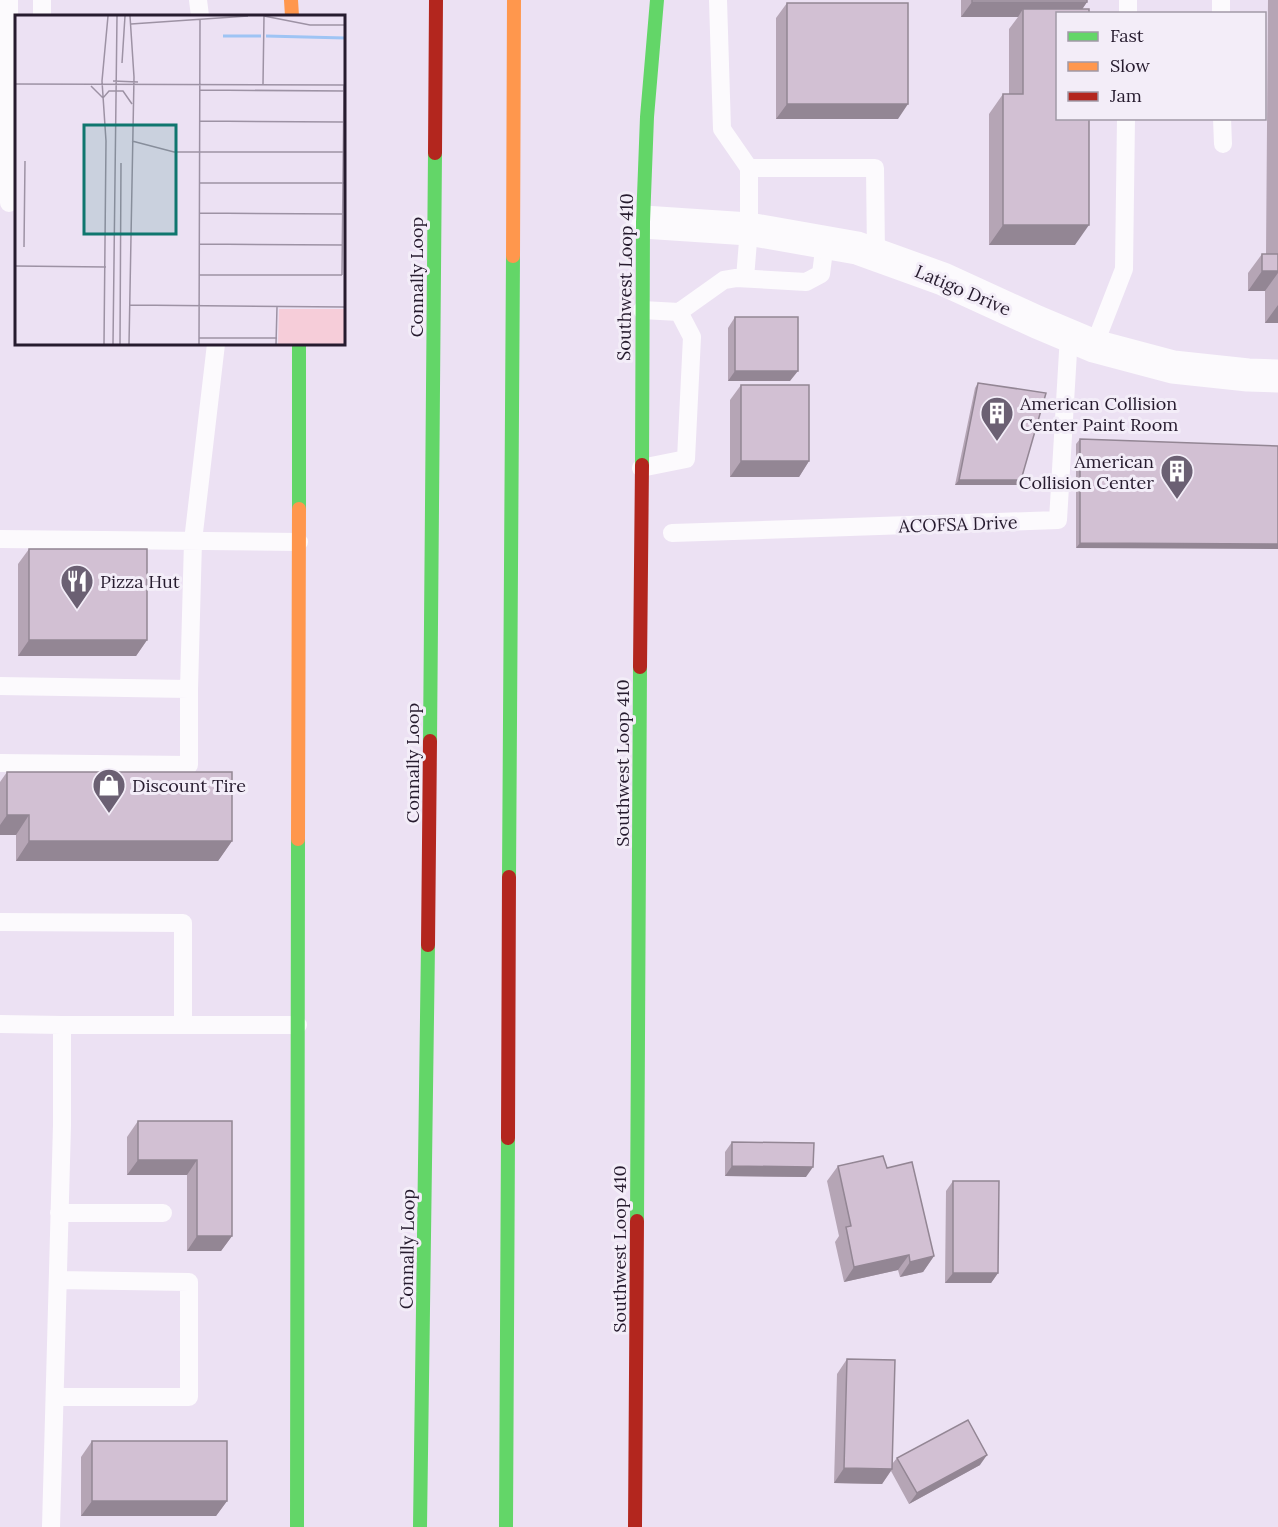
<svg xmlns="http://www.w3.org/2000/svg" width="1278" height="1527" font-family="Lora,serif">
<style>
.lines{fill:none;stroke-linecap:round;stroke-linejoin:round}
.lane{stroke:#fcfafd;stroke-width:18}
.street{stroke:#fcfafd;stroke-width:33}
.fast{stroke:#63d668;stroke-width:14}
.slow{stroke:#ff974d;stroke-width:14}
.jam{stroke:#b3261e;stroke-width:14}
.wall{fill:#b5a5b5}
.shaded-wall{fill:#938694}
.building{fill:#d2c0d3;stroke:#938694;stroke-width:1.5}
.labels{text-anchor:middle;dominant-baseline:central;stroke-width:6;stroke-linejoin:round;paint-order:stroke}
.street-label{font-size:18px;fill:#261b2e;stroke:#f3edf8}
.poi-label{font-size:18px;fill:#261b2e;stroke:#f3edf8;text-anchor:start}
.inset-river{fill:none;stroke:#9ec4f4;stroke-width:3}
.inset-road{fill:none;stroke:#9d92a4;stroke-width:1.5}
.view{fill:#0f766e;fill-opacity:0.15;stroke:#0f766e;stroke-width:3}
.inset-edge{fill:none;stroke:#261b2e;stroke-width:3}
</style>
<rect width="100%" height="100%" fill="#ece1f3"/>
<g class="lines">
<path class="lane" d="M9 0V203
M198 0 200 16
M718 0 722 129 749 168H875L876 255
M1221 0V14
M1128 14V0
M42 16V0
M1222 118 1223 144
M745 278 749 229V168
M679 312 724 280 736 278 806 282 821 274 825 242
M1094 346 1124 269 1126 118
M641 468 686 459 692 337 679 312 642 310
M672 533 1058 520 1069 335
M0 539 299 542
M0 686 189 689 193 541 216 344
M0 763 189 765V689
M0 922 183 923V1025
M0 1024 62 1025
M59 1213H163
M55 1397H189V1282L58 1280
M51 1527 62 1125V1025H298"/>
<path class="street" d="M643 222 749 229 857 248 943 279 1037 322 1094 346 1173 367 1248 375 1278 376"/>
<path class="fast" d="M642 465 643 222 647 117 657 0
M299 509V344
M430 741 435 153
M509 877 513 256
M637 1221 640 667
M297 1527 298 839
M420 1527 428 945
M506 1527 508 1138"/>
<path class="slow" d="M291 0 292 16
M513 256 514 0
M298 839 299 509"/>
<path class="jam" d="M435 153 436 0
M640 667 642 465
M428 945 430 741
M508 1138 509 877
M635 1527 637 1221"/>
</g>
<path class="wall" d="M961 0H1087V2L1082 9 1075 245H989V114L1003 94H1009V29L1018 17H961Z
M1268 0H1278V323H1265V291H1248V273L1262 254H1266Z
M787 3 898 119H776V18Z
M735 317 790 381H728V328Z
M978 383 1017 485H955L975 388Z
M741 385 809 461 799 477H730V400Z
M1080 439 1278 446 1076 548V444Z
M29 549 147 640 136 656H18V564Z
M7 772 232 841 218 861H16V835H0V782Z
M138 1121H232V1236L221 1251H187V1175H127V1137Z
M732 1142 806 1177 725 1176V1152Z
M838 1166 887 1168 934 1256 923 1272 900 1277 898 1270 844 1282 835 1242 839 1236 827 1181Z
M953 1181 998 1273 991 1283H945L946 1191Z
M847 1359 892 1464 897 1458 980 1465 909 1504 891 1471 882 1484 834 1483 837 1374Z
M92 1441 227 1501 216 1516H81V1457Z"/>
<path class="shaded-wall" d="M972 2H1087L1079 14 1023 9 1018 17H961Z
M787 104H908L898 119H776Z
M1003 225H1089L1075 245H989Z
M1262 271H1278V273L1265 291H1248Z
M1278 305V323H1265Z
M735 371H798L790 381H728Z
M741 461H809L799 477H730Z
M959 480H1021L1017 485H955Z
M1080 543 1278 544V549L1076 548Z
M29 640H147L136 656H18Z
M7 815H29L16 835H0V825Z
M29 841H232L218 861H16Z
M138 1160H197L187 1175H127Z
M732 1166 813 1167 806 1177 725 1176Z
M197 1236H232L221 1251H187Z
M909 1255 898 1270 844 1282 854 1267Z
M934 1256 923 1272 900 1277 910 1262Z
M953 1273H998L991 1283H945Z
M987 1455 980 1465 909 1504 917 1493Z
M844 1468 892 1469 882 1484 834 1483Z
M92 1501H227L216 1516H81Z"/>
<path class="building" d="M972 0H1087V2H972Z
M787 3H908V104H787Z
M1023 9H1089V14H1058V118H1089V225H1003V94H1023Z
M1262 254H1278V271H1262Z
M735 317H798V371H735Z
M978 383 1046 393 1021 480H959Z
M741 385H809V461H741Z
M1080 439 1278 446V544L1080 543Z
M29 549H147V640H29Z
M7 772H232V841H29V815H7Z
M138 1121H232V1236H197V1160H138Z
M732 1142 814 1143 813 1167 732 1166Z
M883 1156 887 1168 912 1162 934 1256 910 1262 909 1255 854 1267 846 1227 851 1226 838 1166Z
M953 1181H999L998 1273H953Z
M847 1359 895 1360 892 1469 844 1468Z
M968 1420 987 1455 917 1493 897 1458Z
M92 1441H227V1501H92Z"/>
<defs>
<symbol id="building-pin" viewBox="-11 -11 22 30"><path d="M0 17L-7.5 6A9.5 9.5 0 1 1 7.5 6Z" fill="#6b6073" stroke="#f3edf8"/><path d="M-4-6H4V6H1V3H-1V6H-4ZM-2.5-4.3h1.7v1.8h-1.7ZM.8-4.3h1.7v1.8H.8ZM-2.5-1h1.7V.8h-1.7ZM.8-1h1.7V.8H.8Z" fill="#fff"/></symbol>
<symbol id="restaurant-pin" viewBox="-11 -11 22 30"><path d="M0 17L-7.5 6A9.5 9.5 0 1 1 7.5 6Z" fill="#6b6073" stroke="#f3edf8"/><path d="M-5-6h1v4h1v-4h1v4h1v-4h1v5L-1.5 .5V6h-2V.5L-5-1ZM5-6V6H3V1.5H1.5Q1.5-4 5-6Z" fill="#fff"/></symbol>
<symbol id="shop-pin" viewBox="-11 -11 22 30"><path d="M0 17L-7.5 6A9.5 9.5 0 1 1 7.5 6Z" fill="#6b6073" stroke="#f3edf8"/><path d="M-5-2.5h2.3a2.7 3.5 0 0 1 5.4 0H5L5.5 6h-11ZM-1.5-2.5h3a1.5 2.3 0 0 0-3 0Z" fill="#fff"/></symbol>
</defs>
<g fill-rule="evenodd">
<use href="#building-pin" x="978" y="394" width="38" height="52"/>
<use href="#building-pin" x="1158" y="452" width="38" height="52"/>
<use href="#restaurant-pin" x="58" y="562" width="38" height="52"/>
<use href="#shop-pin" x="90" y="766" width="38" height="52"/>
</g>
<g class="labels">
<g class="street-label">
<text transform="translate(416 277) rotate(-90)">Connally Loop</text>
<text transform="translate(625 277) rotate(-89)">Southwest Loop 410</text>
<text transform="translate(963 290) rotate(23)">Latigo Drive</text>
<text transform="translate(958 524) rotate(-2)">ACOFSA Drive</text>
<text transform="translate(412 763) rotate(-90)">Connally Loop</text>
<text transform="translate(622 763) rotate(-90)">Southwest Loop 410</text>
<text transform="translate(407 1249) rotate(-89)">Connally Loop</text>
<text transform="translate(619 1249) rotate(-90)">Southwest Loop 410</text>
</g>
<g class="poi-label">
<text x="1020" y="403">American Collision<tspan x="1020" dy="21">Center Paint Room</tspan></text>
<text x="1154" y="461" text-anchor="end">American<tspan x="1154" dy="21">Collision Center</tspan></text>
<text x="100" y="581">Pizza Hut</text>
<text x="132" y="785">Discount Tire</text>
</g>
</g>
<g transform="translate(15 15)">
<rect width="330" height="330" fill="#ece1f3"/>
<path d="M264 294H330V329H263Z" fill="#f6cdd9"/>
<path class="inset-river" d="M208 21H246M251 21 330 23"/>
<path class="inset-road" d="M249 1 295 10H330M116 9 233 1M107 48 110 1M98 66 123 67M0 69 330 70M248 69 249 1M76 71 88 83 94 76H108L117 89M185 75 329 76M185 106 328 107M117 126 159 137H328M184 168H329M184 198 328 199M184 229 328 230M9 232 10 146M0 251 91 252M184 260H327M327 260 329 70M115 290 330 292M184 323H262M89 329 91 126 87 66 93 1M98 329 102 1M105 329 106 148M114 329 119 62 115 1M184 329 185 5M261 329 262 292"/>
<path class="view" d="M69 110H161V219H69Z"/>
<rect width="330" height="330" class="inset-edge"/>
</g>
<rect x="1056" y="12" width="210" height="108" fill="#f3edf8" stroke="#a199a7" stroke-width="1.5"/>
<rect x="1068" y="32" width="30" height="9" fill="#63d668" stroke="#a199a7" stroke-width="1.5"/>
<text x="1110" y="42" font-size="18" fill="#261b2e">Fast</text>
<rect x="1068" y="62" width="30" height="9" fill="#ff974d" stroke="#a199a7" stroke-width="1.5"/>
<text x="1110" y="72" font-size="18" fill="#261b2e">Slow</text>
<rect x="1068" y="92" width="30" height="9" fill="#b3261e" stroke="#a199a7" stroke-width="1.5"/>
<text x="1110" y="102" font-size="18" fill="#261b2e">Jam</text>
</svg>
